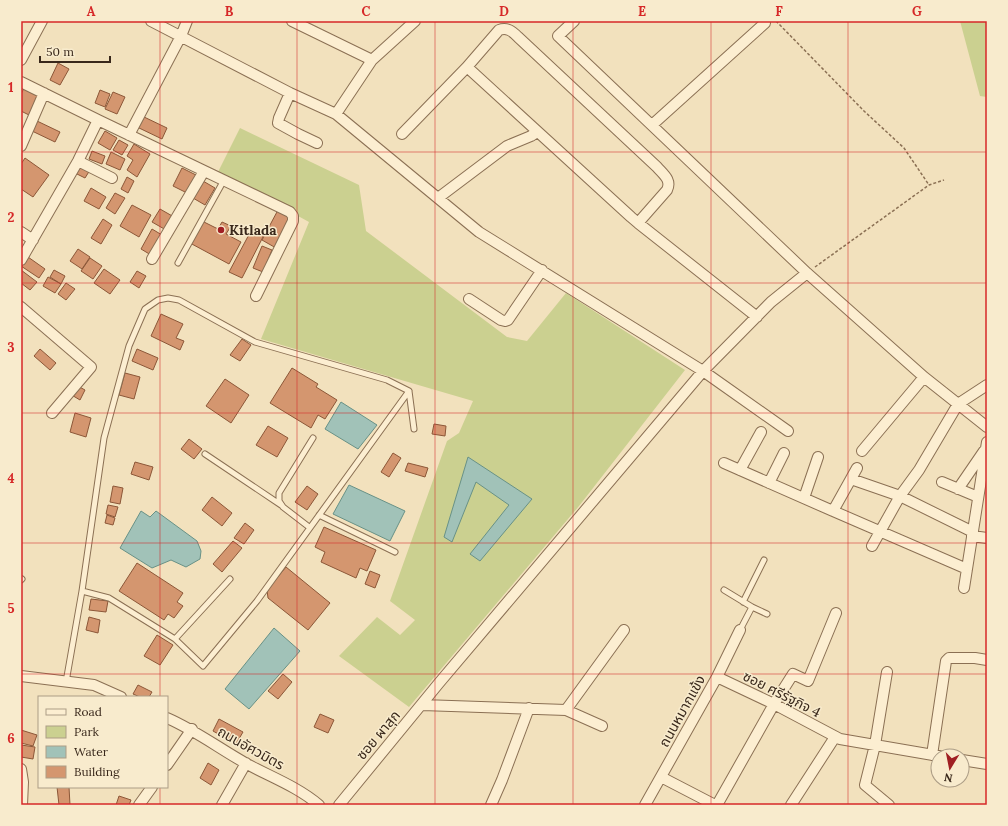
<svg xmlns="http://www.w3.org/2000/svg" width="1008" height="826" font-family="Lora,'Noto Sans Thai',serif">
<style>
.green{fill:#cbd090}
.water{fill:#a1c2b8;stroke:#689186}
.building{fill:#d4966f;stroke:#8c5738}
.lines{fill:none;stroke-linecap:round;stroke-linejoin:round}
.lane-casing{stroke:#8b7054;stroke-width:7}
.street-casing{stroke:#8b7054;stroke-width:12}
.path{stroke:#8b7054;stroke-width:1.5;stroke-dasharray:3 2;stroke-linecap:butt}
.lane{stroke:#fceed1;stroke-width:5}
.street{stroke:#fceed1;stroke-width:10}
.grid{fill:none;stroke:#d62828;stroke-width:1;stroke-opacity:0.55}
.poi-dot{fill:#a01f23;stroke:#f8ebcd;stroke-width:1.5}
.labels{text-anchor:middle;dominant-baseline:central;stroke-width:3;stroke-linejoin:round;paint-order:stroke}
.poi-label{font-size:14px;font-weight:bold;fill:#39281b;stroke:#f8ebcd;text-anchor:start}
.street-label{font-size:14px;fill:#39281b;stroke:#f8ebcd}
.neatline{fill:none;stroke:#d62828;stroke-width:1.5}
.grid-label{font-size:13px;text-anchor:middle;font-weight:bold;fill:#d62828}
</style>
<rect width="100%" height="100%" fill="#f2e1bd"/>
<path class="green" d="M960 21H987V97L980 96Z
M240 128 359 185 366 231 507 337 527 341 566 293 685 370 579 506 409 707 339 656 377 617 400 635 415 620 390 601 447 441 459 433 473 401 261 339 309 222 218 172Z"/>
<path class="water" d="M341 402 377 425 358 449 325 429Z
M468 457 532 499 480 561 470 554 509 505 476 482 452 542 444 537Z
M349 485 405 511 390 541 333 514Z
M141 511 150 517 156 511 197 541 201 551 200 559 186 567 171 560 152 568 120 548Z
M274 628 300 651 249 709 225 689Z"/>
<path class="building" d="M58 63 69 69 60 85 50 80Z
M24 88 40 95 31 116 21 111V94Z
M100 90 110 94 105 107 95 103Z
M113 92 125 97 117 114 105 109Z
M142 116 167 128 162 139 137 127Z
M37 121 60 132 55 142 32 131Z
M105 131 117 138 110 150 98 143Z
M119 140 128 145 122 155 113 150Z
M134 144 150 154 137 177 127 170 133 160 127 156Z
M92 151 105 156 102 164 89 159Z
M111 152 125 159 120 170 106 164Z
M25 158 49 175 33 197 21 189V164Z
M80 164 90 170 85 178 75 173Z
M182 168 196 175 187 193 173 186Z
M127 177 134 181 128 193 121 189Z
M203 181 215 188 205 205 193 198Z
M91 188 106 197 99 209 84 201Z
M115 193 125 198 115 214 106 208Z
M132 205 151 215 139 237 120 226Z
M160 209 174 217 166 230 152 222Z
M278 210 292 218 276 248 262 240Z
M103 219 112 225 101 244 91 238Z
M202 221 218 229 222 222 231 226 226 234 241 242 229 264 190 243Z
M253 227 265 233 242 278 229 272Z
M152 229 162 235 151 255 141 249Z
M262 246 272 250 263 272 253 268Z
M78 249 90 257 82 269 70 261Z
M28 257 45 269 39 278 21 266Z
M90 258 102 266 93 279 81 271Z
M104 269 120 280 110 294 94 283Z
M21 270 37 282 30 290 21 283Z
M54 270 65 276 61 284 50 277Z
M137 271 146 276 139 288 130 282Z
M48 277 61 284 55 293 43 286Z
M66 283 75 289 66 300 58 294Z
M161 314 183 324 176 338 184 341 180 350 151 336Z
M242 339 251 345 240 361 230 355Z
M40 349 56 363 50 370 34 356Z
M137 349 158 358 153 370 132 361Z
M292 368 318 384 316 387 337 400 325 419 318 415 311 428 270 403Z
M125 373 140 377 134 399 119 395Z
M225 379 249 395 231 423 206 406Z
M76 385 85 390 80 400 70 394Z
M75 413 91 418 86 437 70 432Z
M434 424 446 426 445 436 432 434Z
M268 426 288 438 277 457 256 445Z
M189 439 202 449 194 459 181 449Z
M393 453 401 458 389 477 381 472Z
M135 462 153 467 149 480 131 474Z
M408 463 428 468 425 477 405 471Z
M113 486 123 488 120 504 110 502Z
M307 486 318 494 307 510 295 502Z
M212 497 232 513 222 526 202 510Z
M108 505 118 507 115 517 106 514Z
M107 515 115 518 113 525 105 523Z
M245 523 254 530 244 544 234 538Z
M324 527 376 550 367 571 360 568 356 578 321 562 325 552 315 547Z
M233 541 242 548 222 572 213 564Z
M137 563 183 593 177 602 183 606 174 618 168 614 164 620 119 591Z
M286 567 330 603 308 630 268 598 267 590Z
M370 571 380 575 375 588 365 584Z
M91 599 108 601 106 612 89 610Z
M89 617 100 620 98 633 86 630Z
M157 635 173 645 160 665 144 656Z
M283 674 292 682 278 699 268 691Z
M138 685 152 692 149 697H140L133 694Z
M320 714 334 720 328 733 314 727Z
M219 719 243 732 236 744 213 731Z
M21 730 37 735 33 746 21 743Z
M21 745 35 747 33 759 21 757Z
M208 763 219 770 211 785 200 778Z
M57 787H69L70 805H59Z
M119 796 131 800 129 805H116Z"/>
<g class="lines">
<defs>
<path id="lane" d="M178 263 224 180
M205 454 281 505
M319 515 395 552
M309 527 283 507 279 501V493L313 438
M21 580 22 579
M724 590 752 607 767 614
M82 591 109 598 175 639 203 666 257 601 409 391
M743 602 764 560
M740 630 752 607
M175 639 230 579
M66 682 82 591 104 438 129 346 145 309 158 300 168 298 179 300 255 342 387 380 409 391 414 429"/>
<path id="street" d="M151 21 290 93 336 114 479 232 703 371 788 431
M292 21 372 60 336 114
M574 21 558 36 807 273 924 377 862 451
M21 60 42 21
M372 60 415 21
M21 82 98 120 78 161 21 260
M290 93 279 118 278 123 298 134 317 143
M98 120 290 212 293 216V221L256 296
M652 125 765 23
M402 134 467 67
M129 135 181 36 187 21
M21 146 44 93
M78 161 112 178
M438 198 507 146 531 136 537 132
M638 223 667 190C672 180 663 174 657 167L518 37C512 31 507 27 499 30L467 67 631 217 638 223 757 317
M21 232 33 240
M152 259 204 171
M469 299 501 320 505 321 508 320 542 270
M21 307 91 367 52 413
M924 377 987 427
M724 463 833 511
M857 468 833 511 967 569
M740 470 761 432
M851 479 900 496 973 532
M942 482 978 497
M769 483 784 453
M958 489 984 451
M804 498 818 457
M972 536 987 538
M872 546 900 496 919 470 958 404 987 385
M964 588 987 442
M887 672 875 745 865 785 889 805
M21 676 94 685 121 697
M717 677 774 704 840 739 939 756
M422 705 566 710 602 726
M566 710 624 630
M167 718C195 730 220 749 247 764 271 777 298 787 319 805
M932 755 946 661 949 658H975L987 660
M962 760 987 764
M167 765 192 729
M21 769 23 782 22 805
M661 777 715 805
M139 805 152 787
M222 805 246 763
M339 805 439 683 703 371 771 302 807 273
M491 805 502 780 529 708
M645 805 717 677 740 630
M717 805 774 704 793 674 808 681 836 613
M791 805 835 737"/>
</defs>
<use href="#lane" class="lane-casing"/>
<use href="#street" class="street-casing"/>
<path class="path" d="M776 21 864 111 904 148 929 185
M815 267 929 185 944 180"/>
<use href="#lane" class="lane"/>
<use href="#street" class="street"/>
</g>
<path class="grid" d="M160 21V697M297 21V805M435 21V805M573 21V805M711 21V805M848 21V805M21 152H987M21 283H987M21 413H987M21 543H987M21 674H987M160 787V805"/>
<circle class="poi-dot" cx="221" cy="230" r="4"/>
<g class="labels">
<g class="poi-label">
<text x="229" y="230">Kitlada</text>
</g>
<g class="street-label">
<text transform="translate(782 694) rotate(27)">ซอย ศรีรัฐกิจ 4</text>
<text transform="translate(682 711) rotate(-61)">ถนนหมากแข้ง</text>
<text transform="translate(378 735) rotate(-50)">ซอย ผาสุก</text>
<text transform="translate(251 748) rotate(29)">ถนนอัศวมิตร</text>
</g>
</g>
<rect width="1008" height="826" fill="none" stroke="#f8ebcd" stroke-width="44"/>
<rect x="38" y="696" width="130" height="92" fill="#f8ebcd" stroke="#ac9d86"/>
<rect x="46" y="709" width="20" height="6" fill="#fceed1" stroke="#ac9d86"/>
<text x="74" y="716" font-size="12" fill="#39281b">Road</text>
<rect x="46" y="726" width="20" height="12" fill="#cbd090" stroke="#ac9d86"/>
<text x="74" y="736" font-size="12" fill="#39281b">Park</text>
<rect x="46" y="746" width="20" height="12" fill="#a1c2b8" stroke="#ac9d86"/>
<text x="74" y="756" font-size="12" fill="#39281b">Water</text>
<rect x="46" y="766" width="20" height="12" fill="#d4966f" stroke="#ac9d86"/>
<text x="74" y="776" font-size="12" fill="#39281b">Building</text>
<g transform="translate(950 768) rotate(190)"><circle r="19" fill="#f8ebcd" stroke="#ac9d86"/>
<path d="M0-3L7 15L0 10L-7 15Z" fill="#a01f23"/>
<text y="-6" font-size="11" font-weight="bold" text-anchor="middle" fill="#39281b">N</text>
</g>
<path d="M40 56v6h70v-6" fill="none" stroke="#39281b" stroke-width="2"/>
<text x="46" y="56" font-size="12" fill="#39281b" stroke="#f8ebcd" stroke-width="3" paint-order="stroke">50 m</text>
<rect x="22" y="22" width="964" height="782" class="neatline"/>
<g class="grid-label">
<text x="91" y="16">A</text>
<text x="229" y="16">B</text>
<text x="366" y="16">C</text>
<text x="504" y="16">D</text>
<text x="642" y="16">E</text>
<text x="779" y="16">F</text>
<text x="917" y="16">G</text>
<text x="11" y="92">1</text>
<text x="11" y="222">2</text>
<text x="11" y="352">3</text>
<text x="11" y="483">4</text>
<text x="11" y="613">5</text>
<text x="11" y="743">6</text>
</g>
</svg>
